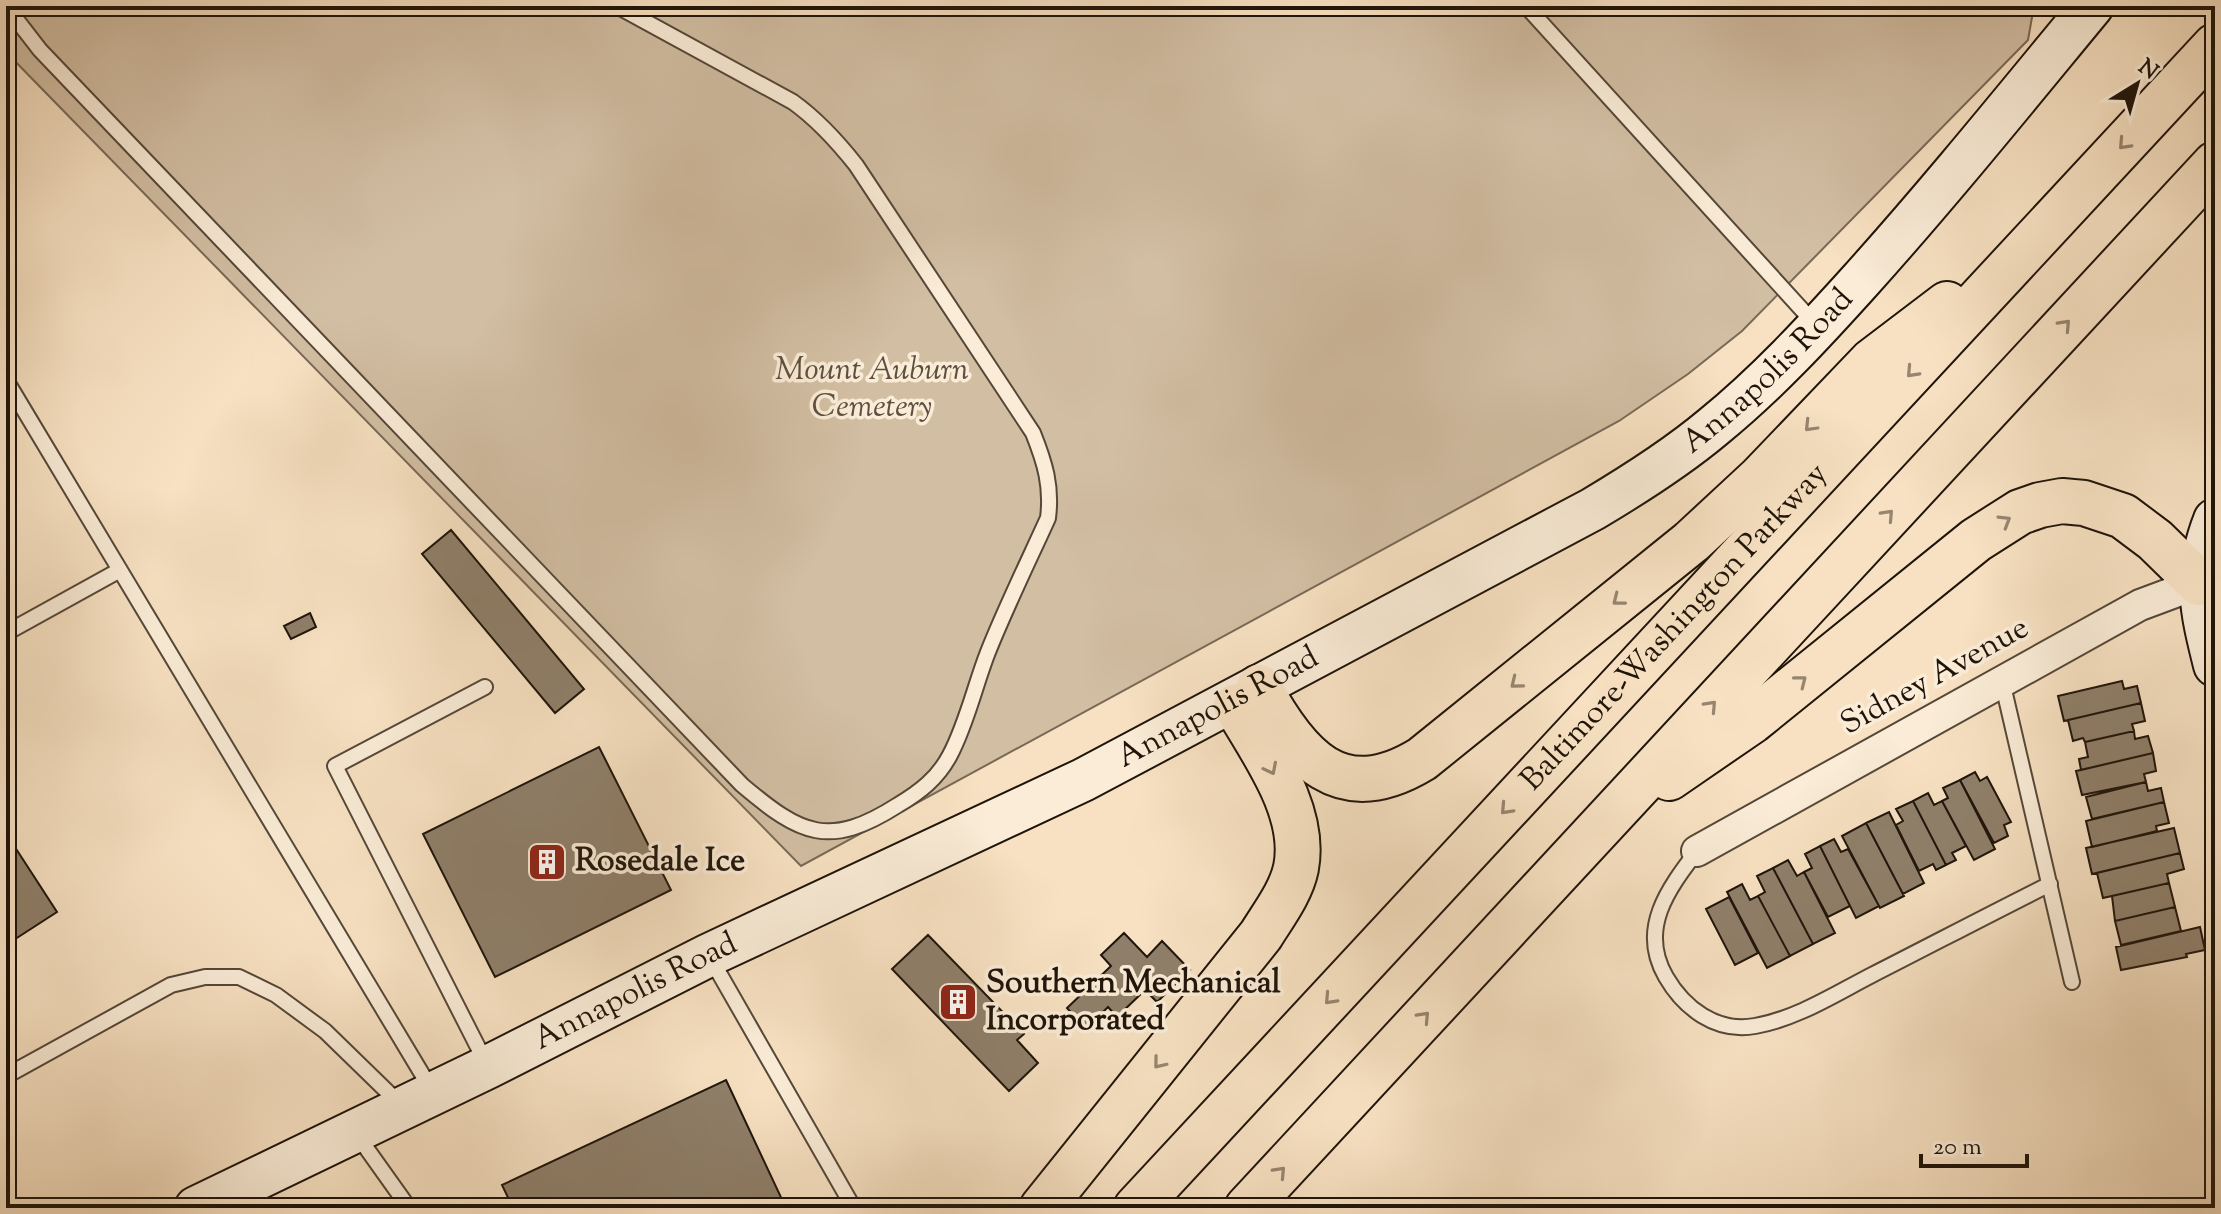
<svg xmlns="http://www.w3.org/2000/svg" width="2221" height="1214" font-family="'Sorts Mill Goudy',serif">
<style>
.green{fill:#d2bea3;stroke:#786956;stroke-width:2}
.building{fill:#8f7f6a;stroke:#1f140a;stroke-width:2}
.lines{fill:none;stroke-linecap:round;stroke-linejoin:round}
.service-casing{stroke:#554738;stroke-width:18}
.minor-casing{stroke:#554738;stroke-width:34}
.secondary-casing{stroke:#1f140a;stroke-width:46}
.motorway-casing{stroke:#1f140a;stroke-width:48}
.service{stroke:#faecd7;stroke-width:14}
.minor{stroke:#faecd7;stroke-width:30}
.secondary{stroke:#faecd7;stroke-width:42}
.motorway{stroke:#f7e1c2;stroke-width:44}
.oneway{stroke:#96856f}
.labels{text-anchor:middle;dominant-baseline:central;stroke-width:7;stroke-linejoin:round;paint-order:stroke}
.street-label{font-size:32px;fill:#1f140a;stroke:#faecd7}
.park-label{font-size:32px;font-style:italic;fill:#5e5040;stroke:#faecd7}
.poi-label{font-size:32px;font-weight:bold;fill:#1f140a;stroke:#faecd7;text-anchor:start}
</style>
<rect width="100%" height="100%" fill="#f7e1c2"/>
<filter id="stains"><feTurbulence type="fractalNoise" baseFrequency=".0025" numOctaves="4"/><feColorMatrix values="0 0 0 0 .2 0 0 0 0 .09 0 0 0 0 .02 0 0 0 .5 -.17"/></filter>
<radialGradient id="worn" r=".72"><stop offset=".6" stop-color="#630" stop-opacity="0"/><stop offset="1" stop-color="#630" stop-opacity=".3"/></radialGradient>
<path class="green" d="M6 6H2034L2028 40 1742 331 1688 374 1619 421 801 866 6 52Z"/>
<path class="building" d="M451 530 584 689 555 713 422 554Z
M310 613 316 627 291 639 284 626Z
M2122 681 2124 689 2137 686 2141 703 2064 721 2058 696Z
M2141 703 2145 721 2132 724 2134 731 2085 742 2083 738 2073 741 2068 720Z
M2134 731 2135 739 2148 736 2153 753 2081 770 2079 759 2088 757 2085 742Z
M599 747 671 890 495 977 423 834Z
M2153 753 2156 771 2144 774 2146 782 2082 795 2076 771Z
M1975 772 1980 781 1987 777 2011 822 2004 825 2008 836 1994 843 1960 780Z
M1960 780 1995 849 1974 860 1942 801 1948 798 1943 788Z
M2146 782 2148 791 2161 788 2164 802 2092 819 2086 797Z
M1928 793 1934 805 1942 801 1966 846 1952 853 1956 860 1946 865 1913 801Z
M1913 801 1946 865 1936 870 1933 864 1919 871 1896 825 1903 821 1896 809Z
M2164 802 2169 823 2156 826 2157 831 2092 847 2086 821Z
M1889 812 1924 883 1903 894 1866 823Z
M1866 823 1904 896 1880 908 1842 836Z
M2174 828 2180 853 2092 874 2086 848Z
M1834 839 1841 852 1848 849 1879 906 1856 918 1820 846Z
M11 841 57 912 6 945V844Z
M1820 846 1850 906 1828 917 1804 872 1812 868 1805 854Z
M2180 853 2184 869 2167 874 2169 883 2103 898 2097 873Z
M1788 860 1797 876 1804 872 1835 933 1813 944 1773 868Z
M1773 868 1813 944 1790 956 1758 896 1765 892 1757 876Z
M2169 883 2175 907 2115 921 2112 896Z
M1742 884 1750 900 1758 896 1790 956 1767 968 1727 892Z
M1729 897 1758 953 1735 965 1706 909Z
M2175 907 2181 931 2121 945 2115 921Z
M2200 927 2205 950 2186 954 2187 957 2121 970 2116 947Z
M1124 933 1147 957 1162 941 1190 970 1157 1002 1145 990 1117 1017 1108 1007 1086 1029 1067 1008 1111 966 1101 955Z
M928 935 1024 1034 1017 1040 1038 1063 1009 1091 892 969Z
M726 1080 786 1208H513L502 1185Z"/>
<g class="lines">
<defs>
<path id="service" d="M6 6 40 50 742 785C801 835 829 849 898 805 920 792 938 778 950 755 967 723 975 685 988 652 1006 607 1028 562 1048 518 1052 486 1045 463 1033 433L856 165C837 141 818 120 793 102L617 6
M1526 6 1815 324
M6 380 431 1089
M6 633 120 570
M2002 681 2072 982
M485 687 335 766 486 1063
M1697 851C1668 889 1638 929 1666 977 1684 1008 1716 1033 1755 1026 1796 1019 1835 994 1872 975 1931 945 1990 914 2050 884
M711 959 852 1205 848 1208
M6 1076 171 985 205 977H239L276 995 325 1031 400 1104
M357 1135 409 1208"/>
<path id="minor" d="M1697 851 2140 605 2199 583 2213 581"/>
<g id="secondary">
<path d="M2215 520C2193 576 2201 609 2215 665"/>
<path id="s1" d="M196 1208 488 1067 709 955 1083 780 1593 509C1635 484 1676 458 1713 427 1767 383 1814 332 1860 281 1940 192 2016 98 2092 6"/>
</g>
<g id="motorway">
<path d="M1259 687C1297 757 1340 809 1422 759L1691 542 1760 478 1872 361 1947 304"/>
<path d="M1669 778 1752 721 1976 540 2020 512 2040 505 2062 501 2084 503 2123 516 2155 540 2199 583"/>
<path d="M1042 1208 1261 935C1274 914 1291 892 1296 868 1307 811 1263 753 1236 706"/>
<path id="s2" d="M1136 1208 2215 46"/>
<path d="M1247 1208 2215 164"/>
</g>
</defs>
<use href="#service" class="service-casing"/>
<use href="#minor" class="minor-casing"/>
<use href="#secondary" class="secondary-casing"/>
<use href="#motorway" class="motorway-casing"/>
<use href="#service" class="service"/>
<use href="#minor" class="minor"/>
<use href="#secondary" class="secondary"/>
<use href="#motorway" class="motorway"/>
</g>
<defs><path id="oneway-chevron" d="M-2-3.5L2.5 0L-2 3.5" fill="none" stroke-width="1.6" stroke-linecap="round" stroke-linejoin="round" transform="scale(2)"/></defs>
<g class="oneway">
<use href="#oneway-chevron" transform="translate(2124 144) rotate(133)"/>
<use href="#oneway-chevron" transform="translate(2065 325) rotate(-47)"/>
<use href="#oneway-chevron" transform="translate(1912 372) rotate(133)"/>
<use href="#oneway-chevron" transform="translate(1810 426) rotate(134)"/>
<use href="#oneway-chevron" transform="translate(1888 515) rotate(-47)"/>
<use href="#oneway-chevron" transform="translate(2005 521) rotate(-31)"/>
<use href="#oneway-chevron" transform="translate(1618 600) rotate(142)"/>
<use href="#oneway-chevron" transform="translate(1801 681) rotate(-38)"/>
<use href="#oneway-chevron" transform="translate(1516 683) rotate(141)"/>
<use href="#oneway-chevron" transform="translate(1711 706) rotate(-47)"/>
<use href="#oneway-chevron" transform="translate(1271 769) rotate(63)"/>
<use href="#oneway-chevron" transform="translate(1506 809) rotate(133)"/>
<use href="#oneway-chevron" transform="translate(1330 999) rotate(133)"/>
<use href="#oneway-chevron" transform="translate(1424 1017) rotate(-47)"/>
<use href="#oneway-chevron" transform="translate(1159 1063) rotate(129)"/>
<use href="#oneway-chevron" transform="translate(1280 1172) rotate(-47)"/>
</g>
<defs>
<symbol id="building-square" viewBox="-11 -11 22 22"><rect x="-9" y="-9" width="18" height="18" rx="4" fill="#8f2418" stroke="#faecd7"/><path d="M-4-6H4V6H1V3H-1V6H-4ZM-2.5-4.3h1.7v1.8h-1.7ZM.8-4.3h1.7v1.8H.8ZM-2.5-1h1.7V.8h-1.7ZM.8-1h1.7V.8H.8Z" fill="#fff"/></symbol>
</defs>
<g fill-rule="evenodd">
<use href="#building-square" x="525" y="840" width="44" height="44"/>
<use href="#building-square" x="936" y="980" width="44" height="44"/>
</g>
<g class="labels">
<g class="street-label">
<text stroke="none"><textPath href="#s1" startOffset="1786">Annapolis Road</textPath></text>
<text stroke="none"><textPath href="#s2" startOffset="792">Baltimore-Washington Parkway</textPath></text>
<text transform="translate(1935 677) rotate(-29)">Sidney Avenue</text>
<text stroke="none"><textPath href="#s1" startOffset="1138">Annapolis Road</textPath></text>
<text stroke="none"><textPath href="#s1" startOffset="490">Annapolis Road</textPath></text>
</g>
<g class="park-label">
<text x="872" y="371">Mount Auburn<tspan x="872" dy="37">Cemetery</tspan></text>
</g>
<g class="poi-label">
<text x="575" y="862">Rosedale Ice</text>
<text x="986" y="984">Southern Mechanical<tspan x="986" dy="37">Incorporated</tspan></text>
</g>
</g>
<rect width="2221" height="1214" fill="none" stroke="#f7e1c2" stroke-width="32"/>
<rect x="8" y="8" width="2205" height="1198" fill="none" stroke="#1f140a" stroke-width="4"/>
<rect x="16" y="16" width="2189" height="1182" fill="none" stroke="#1f140a" stroke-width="2"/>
<g transform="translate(2137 84) rotate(37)" stroke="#faecd7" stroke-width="6" paint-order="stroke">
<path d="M0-6L14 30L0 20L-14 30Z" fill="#1f140a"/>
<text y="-12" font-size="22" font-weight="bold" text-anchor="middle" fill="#1f140a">N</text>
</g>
<path d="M1921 1154v12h106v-12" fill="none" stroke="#1f140a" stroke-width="4"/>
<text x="1933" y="1154" font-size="24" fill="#1f140a" stroke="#faecd7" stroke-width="6" paint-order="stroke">20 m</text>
<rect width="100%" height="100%" filter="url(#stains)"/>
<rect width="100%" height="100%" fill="url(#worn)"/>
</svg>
